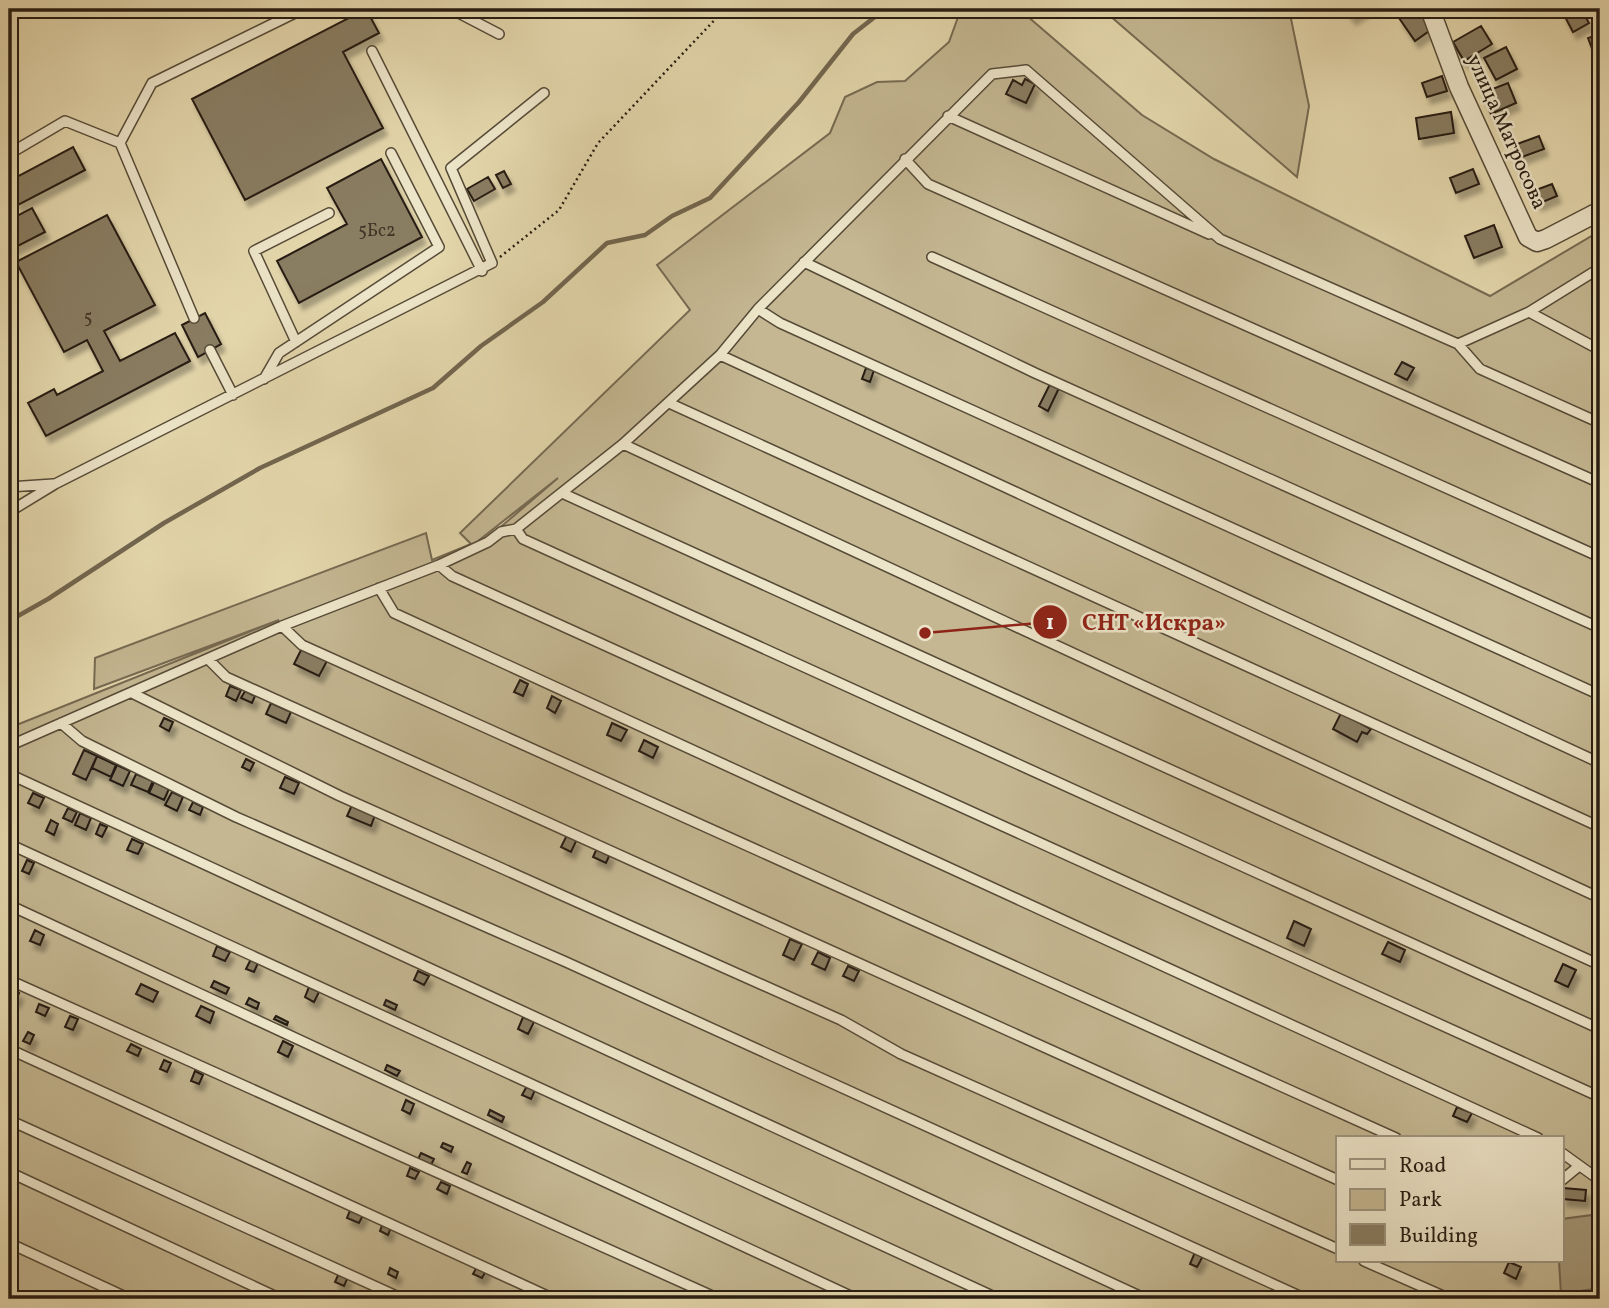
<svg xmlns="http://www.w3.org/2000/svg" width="1609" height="1308" font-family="Vollkorn,serif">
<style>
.green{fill:#c4b792;stroke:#766a52;stroke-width:2;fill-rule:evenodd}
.water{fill:#a49778;stroke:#72664f;stroke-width:2}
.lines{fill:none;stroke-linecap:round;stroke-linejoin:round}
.stream{stroke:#72664f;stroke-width:4.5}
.building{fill:#897d62;stroke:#271c12;stroke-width:2;filter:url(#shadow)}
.service-casing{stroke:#564b38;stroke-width:12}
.minor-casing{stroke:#564b38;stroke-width:21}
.path{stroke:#271c12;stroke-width:2.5;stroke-dasharray:2 3.5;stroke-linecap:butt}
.service{stroke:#ede5c9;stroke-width:9}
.minor{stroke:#ede5c9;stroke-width:18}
.labels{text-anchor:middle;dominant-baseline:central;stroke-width:5;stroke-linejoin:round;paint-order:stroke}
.number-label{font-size:18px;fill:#403426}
.street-label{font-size:21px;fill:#271c12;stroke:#ede5c9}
.leader{fill:none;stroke:#8f2418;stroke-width:2.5}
.callout-dot{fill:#8f2418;stroke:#ede5c9;stroke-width:2.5}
.mark-label{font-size:21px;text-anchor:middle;font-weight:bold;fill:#fff}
.callout-label{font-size:23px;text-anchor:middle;font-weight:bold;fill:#8f2418;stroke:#ede5c9;stroke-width:5;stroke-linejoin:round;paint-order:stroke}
</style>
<defs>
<filter id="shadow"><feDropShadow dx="4" dy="7" stdDeviation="2" flood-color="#0004"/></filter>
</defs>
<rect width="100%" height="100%" fill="#e4d7ac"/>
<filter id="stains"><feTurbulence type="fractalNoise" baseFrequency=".00286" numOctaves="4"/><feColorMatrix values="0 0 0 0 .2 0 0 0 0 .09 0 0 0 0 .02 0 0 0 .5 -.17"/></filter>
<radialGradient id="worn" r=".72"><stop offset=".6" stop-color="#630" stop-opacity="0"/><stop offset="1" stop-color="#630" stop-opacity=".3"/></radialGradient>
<path class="green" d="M961 9H1019L1142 115 1214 159 1490 296 1600 231V1299H9V728L279 620 94 689 95 658 426 533 432 560 471 544 460 533 690 310 657 265 830 133 845 97 877 82 905 81 949 42ZM558 478 489 537 478 541ZM1338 1138H1562V1261H1338Z
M1102 9H1289L1309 106 1297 177Z"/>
<path class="water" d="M1600 1214V1288L1561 1294 1559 1261H1562V1219Z"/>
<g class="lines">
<path class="stream" d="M9 621 48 599 164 523 260 468 433 388 481 346 543 302 607 243 645 235 672 216 710 198 799 102 853 34 885 9"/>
</g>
<path class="building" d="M366 9 379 33 343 52 383 128 245 200 192 99Z
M1346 9H1366L1352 18Z
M1412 9H1417L1432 29 1415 41 1399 18Z
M1572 9H1581L1589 23 1573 32 1563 13Z
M1481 26 1492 44 1464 61 1453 42Z
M1600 34V58L1596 59 1588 38Z
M1506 47 1517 69 1496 80 1484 58Z
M1442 76 1447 91 1427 97 1422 83Z
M1025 79 1035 84 1026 103 1006 94 1013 80 1022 85Z
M1508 83 1516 103 1491 114 1482 93Z
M1451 112 1454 133 1419 139 1416 118Z
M1539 136 1544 149 1522 157 1517 144Z
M73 147 85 170 18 205 9 188V181Z
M381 159 422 237 299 303 277 261 347 224 327 188Z
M1473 169 1479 184 1456 193 1450 178Z
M504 171 511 184 503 188 496 175Z
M488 177 495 189 474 201 467 189Z
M1552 184 1557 196 1538 204 1533 191Z
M32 208 45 232 10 250 9 220Z
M107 215 155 305 104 331 120 361 175 333 190 361 46 436 28 403 54 389 57 395 103 371 87 340 64 352 16 262Z
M1494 225 1502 247 1474 258 1465 236Z
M205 313 221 344 198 357 182 325Z
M1402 362 1414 368 1407 380 1395 374Z
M866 368 874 370 870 382 862 379Z
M1051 382 1060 386 1048 411 1039 406Z
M302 648 327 661 319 676 294 664Z
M520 680 528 684 523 696 514 692Z
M230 686 241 690 236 701 226 696Z
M245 691 255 696 252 703 241 698Z
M552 696 561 701 555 713 547 708Z
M271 703 291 712 286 723 266 714Z
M1341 713 1371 729 1367 734 1362 732 1357 742 1333 729Z
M164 718 173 722 169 731 160 726Z
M612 723 627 730 621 741 607 735Z
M644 740 658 747 653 758 639 751Z
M84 750 97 756 86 780 73 774Z
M97 756 116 765 111 777 92 768Z
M246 759 254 763 250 771 242 767Z
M117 765 130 771 123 786 110 780Z
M136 774 153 781 148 792 131 785Z
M285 777 299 783 294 794 280 788Z
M154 782 169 789 164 800 149 793Z
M172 792 183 797 177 811 165 805Z
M33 793 44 798 39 808 28 803Z
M193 802 203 807 200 815 189 810Z
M352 805 375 815 371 826 347 816Z
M68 808 77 812 72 822 63 818Z
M80 813 91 818 86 830 75 825Z
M51 820 58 824 54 835 46 831Z
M100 824 107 827 102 837 96 834Z
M567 835 577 839 571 852 561 847Z
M132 839 143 844 138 854 127 850Z
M597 848 610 854 606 863 593 857Z
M27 860 34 863 29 874 22 871Z
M1294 921 1311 929 1304 946 1287 938Z
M35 930 44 935 40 945 30 941Z
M790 939 802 944 794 960 783 955Z
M1388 942 1405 950 1400 962 1382 954Z
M217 946 230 952 225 961 213 956Z
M818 952 830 958 825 970 812 964Z
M251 959 258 963 254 972 246 969Z
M1563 964 1576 970 1568 987 1555 981Z
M848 966 859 971 854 981 843 976Z
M418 971 429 976 424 985 414 980Z
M214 981 229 988 226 994 211 987Z
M141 984 158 992 153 1002 136 994Z
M309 987 319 992 314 1002 305 997Z
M9 989 19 993 16 1001 9 997Z
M249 998 259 1003 257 1009 246 1004Z
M386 1000 397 1005 395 1010 384 1005Z
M39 1004 49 1008 45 1016 36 1012Z
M201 1006 214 1012 210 1023 196 1016Z
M70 1016 78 1019 73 1030 65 1027Z
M276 1016 288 1022 287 1025 274 1019Z
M523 1017 534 1022 528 1034 518 1029Z
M28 1032 34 1035 30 1044 23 1041Z
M283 1041 293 1046 288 1057 278 1052Z
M131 1044 141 1049 138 1056 127 1051Z
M164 1060 171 1063 167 1072 160 1069Z
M387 1065 400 1071 397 1076 385 1070Z
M195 1071 203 1075 199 1084 191 1081Z
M527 1086 535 1090 531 1099 522 1095Z
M406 1100 414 1104 410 1114 402 1110Z
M1457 1107 1472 1113 1467 1122 1453 1116Z
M490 1110 504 1117 502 1122 488 1115Z
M443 1143 453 1147 451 1152 441 1147Z
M421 1153 434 1159 431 1165 418 1159Z
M467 1162 471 1164 467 1174 462 1172Z
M410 1168 419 1172 415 1179 407 1176Z
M441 1182 450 1186 447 1194 437 1189Z
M1563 1188 1586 1190 1585 1201 1563 1199Z
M351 1208 364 1213 359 1223 347 1218Z
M383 1223 391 1227 388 1235 380 1231Z
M1195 1252 1203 1256 1197 1267 1190 1264Z
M1509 1262 1521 1267 1516 1279 1504 1273Z
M478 1265 487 1269 482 1278 473 1274Z
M390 1268 398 1272 396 1278 388 1274Z
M339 1273 348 1277 344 1286 335 1282Z
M373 1288 379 1290 375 1299 369 1297Z"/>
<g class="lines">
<defs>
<path id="service" d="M451 9 499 34
M372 51 482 271
M948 116 1209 234
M9 154 65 121 120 143
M905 159 928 184 1600 483
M932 257 1600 557
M804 262 1035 373 1600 628
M758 309 780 323 1600 695
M1529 312 1600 350
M194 318 120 143 152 83 303 9
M296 342 254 251 329 213
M1458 344 1480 369 1600 423
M210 350 233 395
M720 355 1600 763
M264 379 279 353 439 247 391 153
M669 403 1600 827
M623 444 1600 898
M9 487 53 484
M562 493 1600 965
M9 512 55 484 492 263 451 168 544 93
M516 529 523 539 1600 1029
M439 565 452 576 1600 1097
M379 588 394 613 1538 1138
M282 626 302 645 1396 1138
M209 660 226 677 1338 1180
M132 693 340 796 841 1020 901 1054 1338 1249
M61 723 82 741 236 817 566 962 1306 1299
M9 746 282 626 439 565 488 542 501 532 516 529 623 444 720 355 758 309 992 74 1026 70 1220 239 1458 344 1529 312 1600 268
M9 774 1146 1299
M9 844 999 1299
M9 905 857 1299
M9 980 719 1299
M9 1049 554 1299
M9 1120 403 1299
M1562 1153 1594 1176 1600 1177
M9 1172 281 1299
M1562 1180 1579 1166
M9 1243 130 1299
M1364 1261 1450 1299"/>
<path id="minor" d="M1430 9 1459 87 1528 237 1537 242 1546 239 1600 211"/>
</defs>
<use href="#service" class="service-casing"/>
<use href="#minor" class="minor-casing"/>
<path class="path" d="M500 257 559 210 598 143 725 9"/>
<use href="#service" class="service"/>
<use href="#minor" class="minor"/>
</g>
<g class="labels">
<g class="number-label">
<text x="377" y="231">5Бс2</text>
<text x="88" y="318">5</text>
</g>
<g class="street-label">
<text transform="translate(1506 132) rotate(66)">улица Матросова</text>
</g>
</g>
<path class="leader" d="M925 633L1050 622"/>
<g class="callout-dot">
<circle cx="925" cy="633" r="7"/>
<circle cx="1050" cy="622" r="18"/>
</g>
<g class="mark-label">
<text x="1050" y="629">1</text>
</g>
<g class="callout-label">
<text x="1154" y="630">СНТ «Искра»</text>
</g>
<rect width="1609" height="1308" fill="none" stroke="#e4d7ac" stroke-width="35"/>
<rect x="10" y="10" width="1588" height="1287" fill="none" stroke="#271c12" stroke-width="3.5"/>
<rect x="18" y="18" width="1574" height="1273" fill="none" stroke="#271c12" stroke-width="2"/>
<rect x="1336" y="1136" width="228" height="126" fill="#ede5c9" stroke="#9e9580" stroke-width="2"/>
<rect x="1350" y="1159" width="35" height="10" fill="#ede5c9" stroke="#9e9580" stroke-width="2"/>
<text x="1399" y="1172" font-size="21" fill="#271c12">Road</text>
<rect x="1350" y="1189" width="35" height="21" fill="#c4b792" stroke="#9e9580" stroke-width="2"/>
<text x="1399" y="1206" font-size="21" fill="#271c12">Park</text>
<rect x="1350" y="1224" width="35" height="21" fill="#897d62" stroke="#9e9580" stroke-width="2"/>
<text x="1399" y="1242" font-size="21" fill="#271c12">Building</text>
<rect width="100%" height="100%" filter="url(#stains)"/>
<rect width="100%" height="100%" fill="url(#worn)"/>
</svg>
